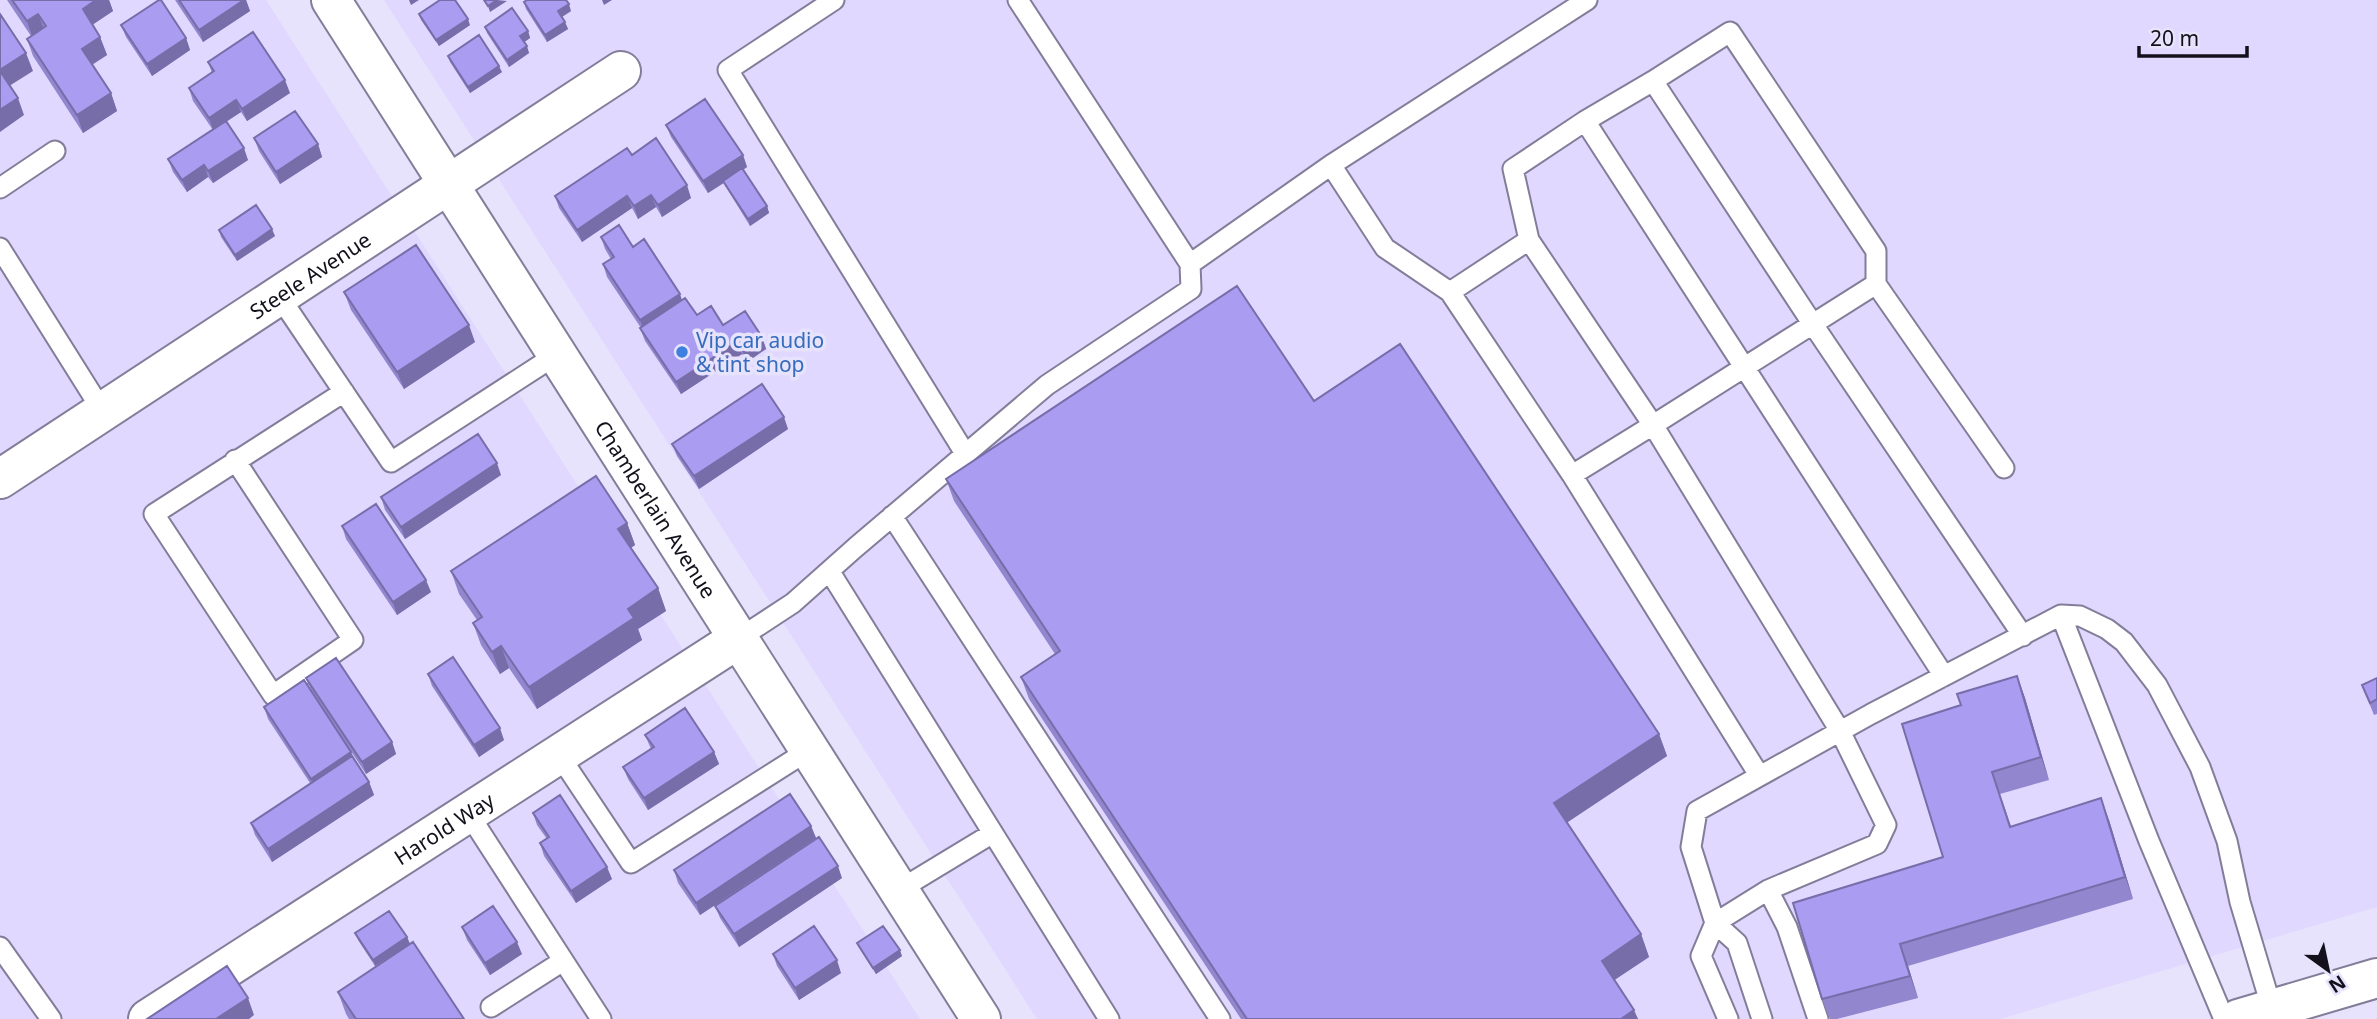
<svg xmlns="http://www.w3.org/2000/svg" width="2377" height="1019" font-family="'Noto Sans',sans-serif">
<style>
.built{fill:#e0d8ff}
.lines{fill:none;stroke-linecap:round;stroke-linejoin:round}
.lane-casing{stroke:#837d99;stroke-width:23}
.street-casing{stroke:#837d99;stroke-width:42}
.secondary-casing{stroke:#837d99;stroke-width:42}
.lane{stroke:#fff;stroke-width:19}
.street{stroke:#fff;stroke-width:38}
.secondary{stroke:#fff;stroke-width:38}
.wall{fill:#9286cf}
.shaded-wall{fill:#776da9}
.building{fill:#aa9cf1;stroke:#776da9;stroke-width:2}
.shop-dot{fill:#3f7fe0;stroke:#e7e3fc;stroke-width:2.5}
.labels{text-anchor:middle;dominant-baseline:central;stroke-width:7;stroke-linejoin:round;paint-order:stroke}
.street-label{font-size:21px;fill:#13101b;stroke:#e7e3fc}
.shop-label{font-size:21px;fill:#366cbe;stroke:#e7e3fc;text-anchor:start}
</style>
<rect width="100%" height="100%" fill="#e7e3fc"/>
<path class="built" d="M0 0H266L920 1019H0Z
M384 0H2377V907L2000 1019H1037Z"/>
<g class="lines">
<defs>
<path id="lane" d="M834 0 728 70 966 455
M1653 81 1730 32 1876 251V284L1653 425 1840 731 1886 825 1877 844 1768 890 1715 923 1701 956 1728 1019
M1585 121 1944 676
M1331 165 1385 248 1450 292 1572 475 1759 775
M0 188 55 151
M0 248 103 412
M1190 264 1331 165 1587 0
M1876 284 2004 468
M1450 292 1529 240
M279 296 391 462 556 355
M235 460 353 640 273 695 154 514 344 392
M1572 475 1653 425 1529 240 1513 169 1585 121 1653 81 1812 323 2023 636
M892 516 1220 1019
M830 572 1109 1019
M2061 615 2149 841 2224 1019
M738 639 793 603 856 547 1047 385 1191 289 1190 264 1018 0
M559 755 631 863 809 750
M468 813 601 1019
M899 890 993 833
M1768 890 1787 927 1818 1019
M0 947 51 1019
M491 1007 563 961
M1762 1019 1737 943 1715 923 1691 847 1697 811 1871 714 2061 615 2080 616 2107 629 2124 642 2157 685 2200 767 2227 841 2240 902 2272 1009"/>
<g id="street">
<path id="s1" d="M0 479 621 71"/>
<path id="s2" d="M148 1019 738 639"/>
</g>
<g id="secondary">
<path id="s3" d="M331 0 981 1019"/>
<path d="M2238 1019 2377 978"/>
</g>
</defs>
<use href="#lane" class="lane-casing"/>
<use href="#street" class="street-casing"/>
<use href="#secondary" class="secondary-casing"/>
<use href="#lane" class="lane"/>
<use href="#street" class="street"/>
<use href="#secondary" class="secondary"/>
</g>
<path class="wall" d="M7 0H109L113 11 92 25 100 37 107 55 92 65 111 93 117 111 83 133 33 56 27 39 31 36Z
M175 0H246L250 11 203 42Z
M524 2 571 11 562 17 568 29 547 42 526 9Z
M419 14 470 25 439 46 421 20Z
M121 25 186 38 190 50 152 76 126 37Z
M485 27 528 31 530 38 524 42 529 53 509 67 487 33Z
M448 56 502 72 470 93 450 62Z
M208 62 290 93 247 121 241 112 226 122 248 160 213 183 208 177 187 192 173 172 168 159 213 130 193 101 189 88 212 73Z
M666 125 743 155 747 167 743 170 767 206 769 213 750 226 726 187 724 183 708 193 671 137Z
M254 138 318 144 322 157 280 184 259 151Z
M632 155 691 198 662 217 656 207 638 219 632 208 582 242 559 208 555 196Z
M219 230 275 236 237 261 221 237Z
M601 237 633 247 682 300 697 315 723 325 762 337 766 349 747 362 742 354 681 394 645 341 640 328H641L607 277 603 264 611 259 605 249Z
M344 292 475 342 404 389 351 310Z
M1314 401 1659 734 1667 756 1567 822 1641 934 1649 957 1614 980 1638 1019H1241L1029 699 1021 677 1055 654 954 501 946 479Z
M788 429 699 489 677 456 672 444Z
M501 475 405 539 385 510 381 497Z
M627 523 635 545 631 548 658 588 666 611 638 629 642 640 537 709 509 668 500 674 481 645 473 623 477 620 459 594 451 571Z
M342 526 431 592 397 615 346 539Z
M428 674 504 740 479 757 432 686Z
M2017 676 2025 698 2049 780 2000 794 2011 826 2109 820 2133 899 1908 966 1918 998 1837 1019H1830L1822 999 1943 857 1961 705Z
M306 678 392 742 396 754 366 774 321 706 351 752 353 758 369 782 374 795 272 862 255 835 251 823 310 783 268 719 264 707 311 690Z
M2377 678V714L2374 715 2362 685Z
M645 735 714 752 719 764 648 810 628 779 623 767 651 749Z
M533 813 612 879 576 903 544 856 540 843 547 839 537 825Z
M811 826 816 838 700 915 678 883 674 870Z
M842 878 739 947 720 918 715 906Z
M462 927 522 954 490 975 467 940Z
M355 933 407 937 410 944 375 966 358 940Z
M857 943 902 956 876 974 860 949Z
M773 954 841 973 799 1000 777 966Z
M338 992 464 1019H349L346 1014Z"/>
<path class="shaded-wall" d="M96 0H109L113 11 89 27 83 9Z
M244 0H246L250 11 203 42 199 30Z
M409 0H419L411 5Z
M497 0 507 1 490 12 488 6Z
M602 0H612L604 5Z
M569 4 571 11 560 18 558 11Z
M38 14 45 32 33 39 27 21Z
M468 19 470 25 439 46 436 40Z
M565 22 568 29 547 42 545 35Z
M528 31 530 38 523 43 520 36Z
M100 37 107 55 88 67 82 49Z
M186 38 190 50 152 76 147 64Z
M527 46 529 53 509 67 507 60Z
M26 53 33 71 6 88 0 70Z
M499 66 502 72 470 93 468 87Z
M285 80 290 93 247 121 242 109Z
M111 93 117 111 83 133 77 115Z
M18 98 24 115 0 132V110Z
M236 100 241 112 213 130 209 118Z
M318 144 322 157 280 184 276 172Z
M244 148 248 160 213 183 208 171Z
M743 155 747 167 708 193 703 181Z
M204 165 208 177 187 192 182 180Z
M687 185 691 198 662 217 658 205Z
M651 195 656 207 638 219 634 206Z
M627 196 632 208 582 242 577 230Z
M767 206 769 213 750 226 748 219Z
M272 229 275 236 237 261 235 255Z
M680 294 684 306 644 332 640 320Z
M469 325 475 342 404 389 397 372Z
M762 337 766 349 747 362 742 350Z
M737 342 742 354 681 394 676 382Z
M784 417 788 429 699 489 694 476Z
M497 463 501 475 405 539 401 527Z
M627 523 635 545 626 551 618 529Z
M426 580 431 592 397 615 393 602Z
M658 588 666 611 638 629 642 640 537 709 529 687 628 609Z
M501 646 509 668 500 674 492 652Z
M2017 676 2025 698 2049 780 2041 757Z
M500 728 504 740 479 757 474 745Z
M1659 734 1667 756 1562 826 1554 803Z
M392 742 396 754 366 774 362 762Z
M351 752 356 764 315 791 311 779Z
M714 752 719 764 648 810 644 798Z
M369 782 374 795 272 862 268 849Z
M2101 798 2109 820 2133 899 2125 877Z
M811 826 816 838 700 915 696 903Z
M838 866 842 878 739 947 734 934Z
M607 867 612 879 576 903 571 891Z
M1641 934 1649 957 1610 983 1602 961Z
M407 937 410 944 375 966 373 960Z
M517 942 522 954 490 975 485 963Z
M1900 944 1908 966 1918 998 1910 976Z
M900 950 902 956 876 974 873 968Z
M837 960 841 973 799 1000 795 988Z
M248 998 254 1015 249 1019H216Z
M1634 1010 1638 1019H1621Z"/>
<path class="building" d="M12 0H96L83 9 100 37 82 49 111 93 77 115 27 39 46 26 38 14 27 21Z
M159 0H161L186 38 147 64 121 25Z
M179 0H244L199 30Z
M440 0H455L468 19 436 40 419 14Z
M484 0H497L488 6Z
M527 0H566L569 4 558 11 565 22 545 35 524 2Z
M512 8 528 31 520 36 527 46 507 60 485 27Z
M0 14 26 53 0 70Z
M253 32 285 80 242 109 236 100 209 118 189 88 214 71 208 62Z
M479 35 499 66 468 87 448 56Z
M0 71 18 98 0 110Z
M705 99 743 155 703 181 666 125Z
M295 111 318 144 276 172 254 138Z
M226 121 244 148 208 171 204 165 182 180 168 159Z
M656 138 687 185 658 205 651 195 634 206 627 196 577 230 555 196 627 148 632 155Z
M742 168 767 206 748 219 723 181Z
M256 205 272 229 235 255 219 230Z
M619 225 633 247 644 239 680 294 640 320 603 264 614 257 601 237Z
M416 245 469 325 397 372 344 292Z
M1237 286 1314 401 1400 344 1659 734 1554 803 1641 934 1602 961 1634 1010 1621 1019H1247L1021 677 1060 651 946 479Z
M685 298 697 315 711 306 723 325 745 311 762 337 742 350 737 342 676 382 640 328Z
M762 384 784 417 694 476 672 444Z
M478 434 497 463 401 527 381 497Z
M596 476 627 523 618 529 658 588 628 609 634 618 529 687 501 646 492 652 473 623 482 617 451 571Z
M376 504 426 580 393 602 342 526Z
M453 657 500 728 474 745 428 674Z
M336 658 392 742 362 762 306 678Z
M2017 676 2041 757 1992 772 2010 827 2101 798 2125 877 1900 944 1910 976 1822 999 1793 903 1943 857 1902 724 1961 705 1957 694Z
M2377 678V699L2370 703 2362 685Z
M304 680 351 752 311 779 264 707Z
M685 708 714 752 644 798 623 767 654 747 645 735Z
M352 756 369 782 268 849 251 823Z
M790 794 811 826 696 903 674 870Z
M560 795 607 867 571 891 540 843 549 837 533 813Z
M819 837 838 866 734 934 715 906Z
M493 906 517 942 485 963 462 927Z
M389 911 407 937 373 960 355 933Z
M814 926 837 960 795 988 773 954Z
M883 926 900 950 873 968 857 943Z
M413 942 464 1019H356L338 992Z
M227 966 248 998 216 1019H147Z"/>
<circle class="shop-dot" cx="682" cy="352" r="7"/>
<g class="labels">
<g class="street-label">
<text stroke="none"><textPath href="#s1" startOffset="371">Steele Avenue</textPath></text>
<text stroke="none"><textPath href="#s3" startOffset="604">Chamberlain Avenue</textPath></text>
<text stroke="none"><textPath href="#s2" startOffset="352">Harold Way</textPath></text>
</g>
<g class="shop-label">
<text x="696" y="340">Vip car audio<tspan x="696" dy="24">&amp; tint shop</tspan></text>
</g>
</g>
<g transform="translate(2328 970) rotate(147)" stroke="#e7e3fc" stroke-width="5" paint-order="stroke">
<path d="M0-5L12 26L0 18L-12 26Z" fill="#13101b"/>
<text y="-10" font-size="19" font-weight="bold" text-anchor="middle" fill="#13101b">N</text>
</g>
<path d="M2139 46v10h108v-10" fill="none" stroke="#13101b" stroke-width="3.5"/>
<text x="2150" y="46" font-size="21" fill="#13101b" stroke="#e7e3fc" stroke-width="5" paint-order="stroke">20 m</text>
</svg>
